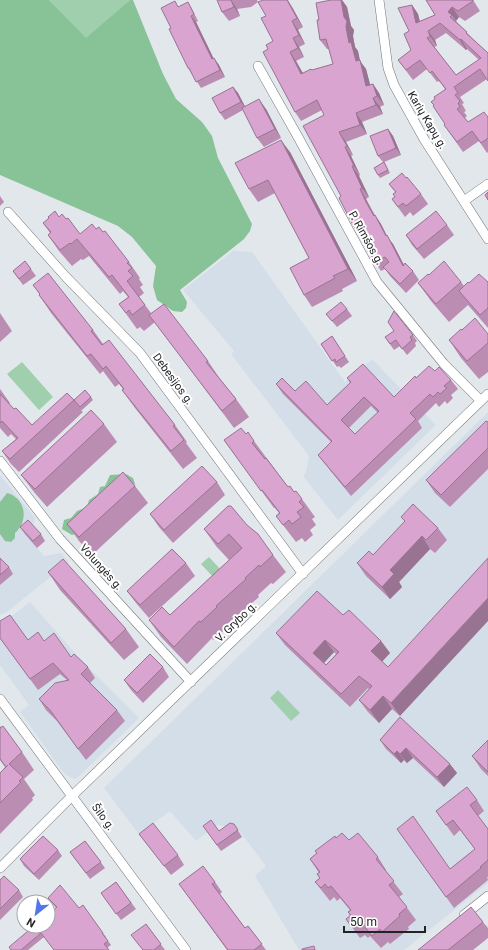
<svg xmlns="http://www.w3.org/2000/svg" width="488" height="950" font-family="Roboto,sans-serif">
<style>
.built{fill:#d3dee9}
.green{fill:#9fcfac}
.forest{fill:#88c398}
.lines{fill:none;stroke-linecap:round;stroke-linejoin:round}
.minor-casing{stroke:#72777b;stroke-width:10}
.minor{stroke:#fff;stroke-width:9}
.wall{fill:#bb8db3;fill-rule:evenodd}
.shaded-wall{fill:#997392}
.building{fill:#daa4d0;stroke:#997392;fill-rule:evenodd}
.labels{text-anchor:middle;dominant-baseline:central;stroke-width:4;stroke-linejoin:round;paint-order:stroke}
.street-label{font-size:11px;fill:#212324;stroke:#fff}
</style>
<rect width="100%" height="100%" fill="#e2e7ec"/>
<path class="built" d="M233 251 252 252 345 382 372 359 436 425 338 520 303 476 306 473 309 456 231 354 234 351 183 290Z
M488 412V883L404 950H299L255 876 266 866 237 828 217 825 196 841 170 811 139 834 104 788Z
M0 475 35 518 33 526 37 548 44 556 61 553 69 562 7 612 0 615Z
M30 602 83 662 139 718 76 779 70 777 63 772 20 712 29 705 0 665V625Z"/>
<path class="green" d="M49 0H130L86 39Z
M22 362 53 397 39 410 7 374Z
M209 557 222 571 214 578 201 564Z
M278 690 300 713 291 721 270 698Z"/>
<path class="forest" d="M0 0H49L86 38 130 0H133L163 74 176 99 202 122 212 136 218 158 252 224 250 231 244 239 180 290 187 302 186 308 182 312 173 311 157 300 153 286 156 266 132 237 118 226 0 175Z
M126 474 133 478 135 484 126 491 79 533 72 535 62 529 64 520 71 518 77 511 87 507 89 500 98 494 100 487 105 486 110 475Z
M7 493C26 498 29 521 15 533V538L11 542 5 541 0 534V502Z"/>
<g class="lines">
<defs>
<path id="minor" d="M379 0 388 68 394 85 424 139 488 239
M258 66 298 137 377 282 444 364 481 401
M464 201 488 184
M8 212 66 277 140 353 303 574
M0 461 60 539 191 682
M0 699 186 950
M0 868 72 796 488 394
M464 915 488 896"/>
</defs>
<use href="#minor" class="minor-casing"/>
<use href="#minor" class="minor"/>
</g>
<path class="wall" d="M217 0H257L258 2 251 7 237 9 240 16 229 21 222 12Z
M263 0H288L292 7 303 27 298 30 305 44 299 47 304 57 296 61 303 73 312 70 333 64 329 49H327L320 40 319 20 331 0H342L347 7 351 26 354 30 353 36 355 47 358 51 360 61 366 69 370 85 373 84 379 93 384 105 380 107 383 114 362 122 367 134 346 142 353 155 351 156 360 175 359 176 369 197 366 199 372 211 381 224 388 238 393 244 404 265 413 271 419 280 406 293 390 276 385 269 381 271 375 262 360 236 354 227 341 196 324 115 322 110 301 121 295 112 268 49 273 41 266 16Z
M426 0H473L480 11 465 21 459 17 456 21 472 38 488 53 487 79 460 97 464 103 462 104 466 111 464 112 467 116 465 118 468 122 488 117V152L487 153 479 141 463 152 444 125 445 124 434 105 435 99 445 89 439 81 437 82 427 69 413 80 398 60 411 50 409 31 412 5 418 14 420 21 435 15ZM446 33 466 50 467 49 479 60 456 75 434 47 437 46 435 40Z
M188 2 192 9 198 21 196 22 214 59 219 65 225 77 201 88 188 68 179 7Z
M233 87 238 93 245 106 266 109 281 138 264 147 257 138 243 110 225 120 220 113Z
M388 129 393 136 401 155 384 162 390 173 380 178 378 175 383 162 378 156Z
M290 152 357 281 342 289 343 291 312 307 304 295 309 258 275 193 258 202 249 189Z
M406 178 421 194 428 204 413 216 410 212 405 217 392 199 395 197V192L389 184Z
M0 196 4 202 0 206Z
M59 217 66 219 80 234 96 229 129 262 140 278 139 279 143 285 140 287 144 293 139 297 151 313 208 361 220 379 236 399 249 417 234 428 155 322 144 331 140 327 137 329 119 304 128 297 123 291 120 294 89 256 83 260 81 259 72 266 59 251 48 235 50 233 43 223Z
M447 225 454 235 424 259 412 245 406 235Z
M25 261 36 276 23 285 13 271Z
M429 275 461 282 464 286 469 283 488 282V328L468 305 449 322 431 301 418 283Z
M33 285 93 330 103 344 175 425 187 442 186 443 197 458 183 469 135 408 122 390 123 389 119 384 115 387 103 371 100 374 51 313 39 295H40Z
M347 309 352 316 337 327 326 314Z
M0 313 12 331 0 342Z
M462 330 488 334V372L479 379 461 358 449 340Z
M413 335 417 341 415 343 416 346 407 355 400 346 394 350 385 337Z
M332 336 349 362 341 368 339 366 337 367 321 344Z
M435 371 451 380 458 389 451 395 453 398 447 404 445 401 439 407 436 403 418 421 422 428 351 496 325 464 318 455 331 442 283 394 276 384 295 391 327 405 350 383 347 378 394 397 416 378ZM371 406 378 413 355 434 349 428Z
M0 389 10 403 9 404 14 409 32 425 74 400 91 397 93 400 82 410H81L83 412 19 472 11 464 2 451 16 439 11 434 8 437 0 428Z
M488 422V469L450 507 435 493 426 480Z
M104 424 117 442 47 507 34 492 21 475Z
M246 434 254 441 288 487 302 499 315 517 312 519 316 525 310 530 313 535 305 542 302 538 296 542 276 516 279 513 275 508H274L224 440Z
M217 482 225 495 173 543 159 527 150 514Z
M135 486 148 503 92 555 79 541 67 524Z
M228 506 273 555 286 572 273 584 271 583 258 595 259 597 229 623 230 625 213 640 212 638 187 664 161 637 149 620 170 615 229 560 216 546 204 529Z
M401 517 438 528 447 540 435 553 430 549 399 582 402 587 390 599 366 576 357 563 373 555 405 522Z
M20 527 41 534 45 541 37 548 25 534Z
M0 558 9 567 13 574 0 585Z
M186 563 195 576 149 618 136 603 127 591Z
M48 572 126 629 139 647 124 660 60 590Z
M343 615 381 641 390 653 382 661 400 716 392 709 379 723 368 712 359 700 369 689 368 688 350 707 285 645 276 633ZM334 652 336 654 326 665 324 663Z
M0 638 44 641 71 657 88 667 95 678 90 683 117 710 125 721 86 760 57 721 46 710 39 699 67 680 60 674 38 690Z
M163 667 169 677 143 703 131 690 124 680Z
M400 717 457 773 444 787 413 758 407 763 404 760 401 763 386 749 380 740Z
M0 726 22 752 34 770 24 779 35 795 32 798 33 800 0 834V773L5 767 0 760Z
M488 740V776L481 769 472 756Z
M477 800 484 811 478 816 488 829V877H487L488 880 454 908 397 829 450 869 475 849 460 830 454 836 436 811Z
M234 824 242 837 221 851 203 826 219 831Z
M139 834 178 855 184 865 171 875Z
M336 838 349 840 378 857 386 870 385 871 403 894 399 897 416 920 408 927 409 929 390 944 388 942 381 948 370 936 368 938 365 935 360 938 346 919 350 916 348 912 350 910 340 898 337 901 334 897 330 901 315 882 320 878 317 874 319 873 310 859Z
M85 841 105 868 90 879 70 852Z
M58 850 62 856 39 880 24 866 20 859Z
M0 880 19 890 23 897 0 920Z
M116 882 136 909 121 920 101 893Z
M215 882 222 892 220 894 245 928 248 926 266 950H227L179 884Z
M48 898 79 908 103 933 106 937H105L111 945 107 948 44 937 28 950H11L56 908Z
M483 922 488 928V938L473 950H418Z
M146 924 165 950H142Z"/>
<path class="shaded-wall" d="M231 0 237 9 240 16 234 7Z
M287 0 292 7 303 27 297 18Z
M341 0H342L347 7 351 26 354 30 353 36 355 47 358 51 360 61 366 69 373 95 366 86 349 43Z
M412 5 418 14 422 33 416 23Z
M452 7 459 17 456 21 452 15 448 12Z
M191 16 196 22 217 66 212 59Z
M292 21 298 30 305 44 299 35Z
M428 31 435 40 437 46 430 36Z
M293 38 299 47 304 57 298 48Z
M461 39 467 49 466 50 460 40Z
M290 52 296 61 308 83 301 74Z
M214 58 219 65 225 77 220 70Z
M373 84 379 93 384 105 377 96Z
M233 87 238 93 246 109 241 102Z
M373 98 380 107 383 114 376 105Z
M259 99 266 109 281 138 275 129Z
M356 113 362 122 367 134 360 125Z
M388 129 393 136 401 155 396 148Z
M339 132 346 142 353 155 347 146Z
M281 140 290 152 357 281 348 269Z
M345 147 351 156 360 175 354 166Z
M352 166 359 176 369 197 362 188Z
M360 189 366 199 380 225 374 216Z
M375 215 381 224 388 238 393 244 409 275 403 266Z
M422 536 430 549 399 582 402 587 390 599 382 587 390 570Z
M488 598V621L400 716 391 703Z
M325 640 334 652 322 665 313 653Z
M381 641 390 653 380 664 371 651Z
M383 696 392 709 379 723 370 710Z
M406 748 413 758 407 763 400 754Z
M397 751 404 760 401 763 394 754Z
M450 764 457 773 444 787 437 777Z"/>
<path class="building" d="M217 0H231L234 7 222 12Z
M263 0H287L297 18 292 21 299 35 293 38 298 48 290 52 301 74 311 69 312 70 333 64 326 39 320 40 317 20H319L316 3 331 0H341L344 17 347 21 346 27 349 43 351 42 356 61 360 60 366 86 373 84 377 96 373 98 376 105 356 113 360 125 339 132 347 146 345 147 354 166H352L362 188 360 189 366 202 374 216 375 215 386 236 387 235 403 266 405 263 413 271 400 284 383 267 389 262 385 257 375 262 355 227H354L339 198 341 196 303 126 324 115 317 100 295 112 263 52 268 49 266 45 273 41 261 18 266 16 258 2Z
M426 0H473V1L458 11 452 7 448 12 452 15 450 17 467 32 466 33 488 53V81L480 69 454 87 458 93 455 95 460 101 458 103 460 107 457 109 468 122 484 112 488 117V138L481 143 472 131 457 142 444 125 445 124 433 106 434 105 431 102 435 99 434 97 446 89 432 71 430 73 420 60 406 70 398 60 411 50 404 34 409 31 398 8 412 5 416 23 435 15ZM440 23 460 40 461 39 481 58 456 75 427 38 430 36 428 31Z
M175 1 178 7 188 2 194 14 191 16 212 59 214 58 220 70 196 82 189 68H188L169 29 171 28 161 8Z
M233 87 241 102 220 113 212 98Z
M259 99 275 129 257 138 242 108Z
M388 129 396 148 378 156 370 136Z
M281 140 348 269 333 276 335 278 304 295 290 268 309 258 268 180 249 189 235 163Z
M384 162 388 170 378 175 374 168Z
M402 173 406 178 407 177 421 194 406 206 403 203 398 207 392 199 395 197 393 194 396 192 389 184Z
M488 192V200L485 195Z
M55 211 59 217 62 214 66 219 68 218 80 234 92 224 96 229 99 227 103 232 105 231 129 262 127 263 132 268 128 271 133 276 127 281 145 305 132 315 129 310 126 313 119 304 129 297 112 275 109 277 77 239 71 244 70 243 60 250 48 235 51 232 43 223 49 218 48 217Z
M436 211 447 225 417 249 406 235Z
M25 261 31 269 19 279 13 271Z
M444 261 461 282 436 304 418 283 428 274 429 275Z
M48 273 93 330 91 331 102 345 109 340 175 425 173 426 184 440 171 451 122 390 124 389 106 366 103 369 91 354 87 356 39 295 40 294 33 285Z
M479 274 488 282V308L480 315 459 291 468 282 469 283Z
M341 302 347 309 332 321 326 314Z
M164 304 208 361 206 362 236 399 222 411 149 315Z
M394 311 413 335 410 337 412 340 402 349 396 340 390 344 385 337 394 331 388 322Z
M475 318 488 334V343L467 361 449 340 461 329 462 330Z
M332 336 345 356 336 362 335 359 332 361 321 344Z
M363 364 394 397 415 376 416 378 429 366 435 371 439 367 451 380 444 386 447 388 440 394 438 392 433 397 430 394 410 413 416 419 345 487 318 455 332 441 276 384 282 378 295 391 306 381 327 405 351 382 347 378ZM364 397 379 411 355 434 341 420Z
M85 390 91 397 80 407 74 400Z
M67 393 74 400 10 459 2 451 18 438 2 421 0 423V394L14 409 16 408 32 425Z
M91 410 104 424 35 489 21 475Z
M486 421 488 422V448L441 495 426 480Z
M241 428 246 434 248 432 254 441 252 443 265 459 266 458 288 487 290 486 294 492 296 491 302 499 299 502 304 507 297 512 301 517 292 524 289 520 283 525 276 516 280 513 262 490 261 491 224 440Z
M202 466 217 482 164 530 150 514Z
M123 472 135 486 79 537 67 524Z
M413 504 438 528 426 540 422 536 390 570 394 574 382 587 357 563 369 551 373 555 405 521 401 517Z
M228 506H231L247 525 258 534 273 555 260 567 259 565 245 578 246 579 216 606 217 607 201 622 199 621 174 647 149 620 162 607 170 615 242 548 229 534 218 544 204 529Z
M28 520 41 534 33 541 20 527Z
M172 549 186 563 140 605 127 591Z
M0 558 9 567 0 575Z
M488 558V598L391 703 383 696 370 710 359 700 372 686 359 676 341 694 276 633 317 591 343 615 349 610 381 641 371 651 388 667ZM325 640 339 652 326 665 313 653Z
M63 559 126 629 111 643 48 572Z
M10 615 28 640 38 632 44 641 54 633 71 657 74 654 88 667 81 674 117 710 78 749 50 710 39 699 55 683 69 680 53 663 30 679 0 638V621Z
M150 654 163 667 137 693 124 680Z
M400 717 450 764 437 777 406 748 400 754 397 751 394 754 380 740Z
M3 726 22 752 9 764 23 777 19 781 21 782 0 803V773L8 765 6 767 0 759V728Z
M488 740V772L472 756Z
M467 787 477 800 470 805 488 829V860L480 867 481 868 446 897 397 829 413 816 450 869 475 849 453 820 446 825 436 811Z
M211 820 219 831 230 823 234 824 238 830 217 845 203 826Z
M153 823 178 855 164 866 139 834Z
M342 833 349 840 358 833 378 857 376 859 394 881 389 885 407 907 399 914 400 916 382 932 380 929 372 936 362 923 359 926 356 922 351 926 346 919 351 915 348 912 351 910 331 886 328 888 325 884 321 888 315 882 320 878 317 874 320 872 310 859 317 853 315 851 335 836 336 838Z
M43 836 58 850 34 874 20 859Z
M85 841 101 862 86 873 70 852Z
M203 866 215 882 212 884 245 928 248 926 262 944 254 950H228L179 884Z
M4 876 19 890 0 909V880Z
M116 882 131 903 116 914 101 893Z
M60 885 79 908 83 905 103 933H102L108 941 104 944 109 950H54L41 933 21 950H11L9 947 34 926H48V915L57 907 48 898Z
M471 907 483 922 448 950H418Z
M146 924 161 944 154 950H143L131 935Z
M314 946 315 950H302V949Z"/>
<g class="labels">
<g class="street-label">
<text transform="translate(427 120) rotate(59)">Karių Kapų g.</text>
<text transform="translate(366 238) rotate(61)">P. Rimšos g.</text>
<text transform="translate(173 379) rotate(54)">Debesijos g.</text>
<text transform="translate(101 567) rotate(48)">Volungės g.</text>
<text transform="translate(236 622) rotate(-44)">V. Grybo g.</text>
<text transform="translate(103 817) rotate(54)">Šilo g.</text>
</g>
</g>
<g transform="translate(36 914) rotate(210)"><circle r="19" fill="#ffffff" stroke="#a6a7a7"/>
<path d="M0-3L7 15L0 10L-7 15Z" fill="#5275e9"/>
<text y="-6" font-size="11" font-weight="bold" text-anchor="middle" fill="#212324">N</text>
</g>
<path d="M344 926v6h81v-6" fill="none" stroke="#212324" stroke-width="2"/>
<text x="350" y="926" font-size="12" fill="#212324" stroke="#ffffff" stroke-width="3" paint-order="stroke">50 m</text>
</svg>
